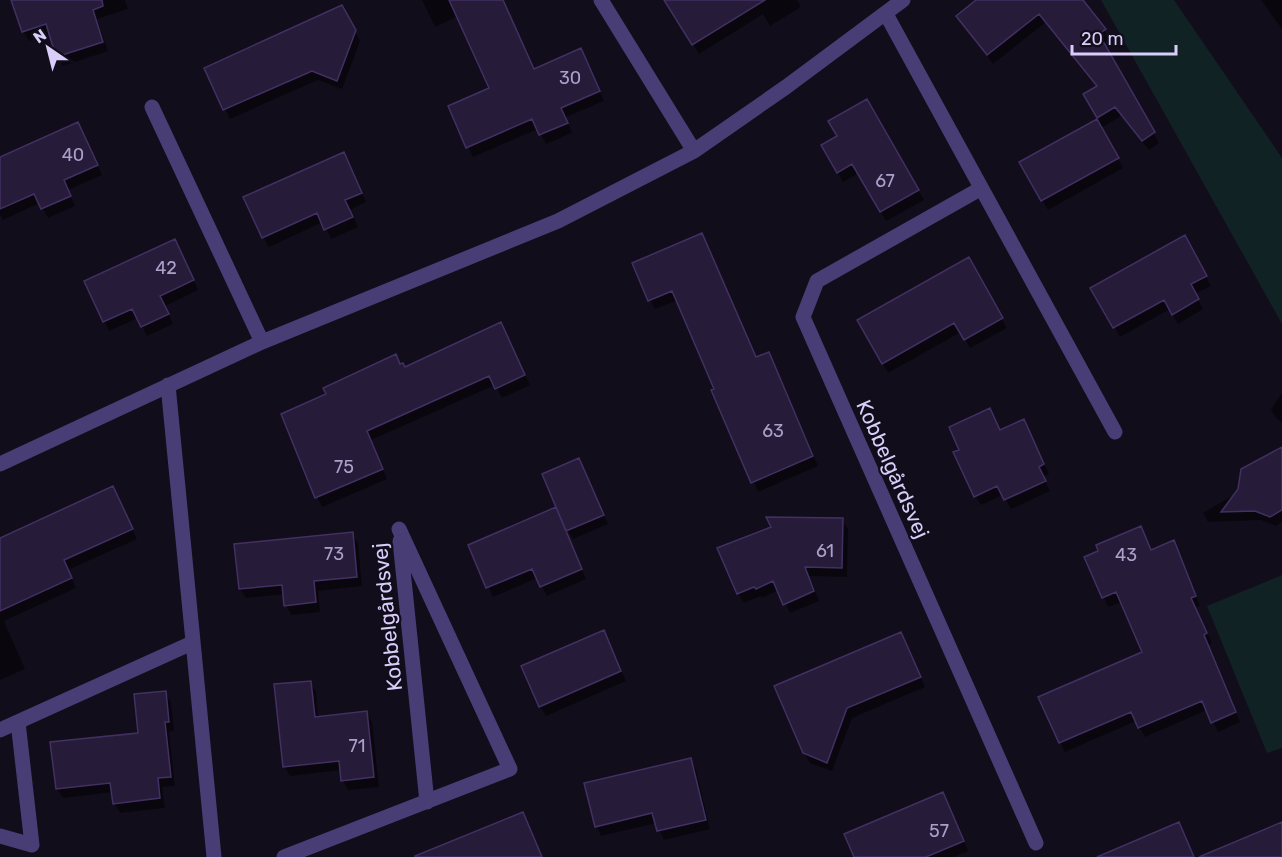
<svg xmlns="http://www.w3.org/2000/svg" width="1282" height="857" font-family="Rubik,sans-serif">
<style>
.green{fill:#112224}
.shadow{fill:#0007}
.building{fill:#271b3a;stroke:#433063;stroke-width:1.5}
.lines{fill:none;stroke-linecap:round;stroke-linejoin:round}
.street{stroke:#493d75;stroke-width:15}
.labels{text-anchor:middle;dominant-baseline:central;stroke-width:4.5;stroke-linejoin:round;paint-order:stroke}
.number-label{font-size:18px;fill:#aca0c9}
.street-label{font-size:21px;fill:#d9cdf9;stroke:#120d1b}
</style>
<rect width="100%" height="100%" fill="#120d1b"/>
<path class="green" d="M1101 0H1174L1282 158V324Z
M1282 575V748L1267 753 1207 606Z"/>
<path class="shadow" d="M13 0H125L128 9 97 19 108 51 63 66 58 56 50 34 29 41 23 31Z
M422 0H502L534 70 585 59 604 101 566 117 572 133 546 144 538 129 473 157 449 107 491 89 458 16 435 27Z
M666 0H797L801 7 770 26 763 14 699 54Z
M978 0H1081L1110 39 1103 44 1159 143 1149 150 1121 116 1101 128 1123 168 1048 210 1021 163 1099 119 1085 95 1098 87 1046 22 993 64 958 17Z
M1261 0H1282V29Z
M342 7 360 41 342 89 318 80 230 119 206 69Z
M867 101 924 200 886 221 859 173 843 182 823 146 839 137Z
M83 133 102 175 68 190 75 206 48 218 40 203 3 220 0 215V159Z
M348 163 366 202 350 210 358 227 331 239 323 222 269 247 263 237Z
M701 235 756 359 774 363 818 466 758 492 678 300 655 309 650 300Z
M1184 237 1211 286 1195 294 1203 309 1178 324 1170 309 1120 337 1093 288Z
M180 250 198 290 165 306 173 324 147 336 138 318 109 331 104 321Z
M968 259 1007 328 970 348 961 332 888 373 859 321Z
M506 334 530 385 502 398 495 385 371 440 387 479 322 507 317 497 401 365 405 369Z
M1282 393V423L1276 418 1271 409Z
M1029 431 1049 474 1043 477 1050 491 1011 509 1003 495 981 505 975 496Z
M579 460 608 524 573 539 568 531 566 532 586 579 547 596 537 578 493 597 470 545 561 516Z
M1282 466V522L1276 526 1261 520 1208 522 1203 513Z
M118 497 137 539 68 570 76 588 4 621 25 669 0 680V538Z
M842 520 848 529 847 577 809 576 819 601 790 613 779 590 762 598 761 596 744 603 738 593Z
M1140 528 1152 551 1173 542 1179 551 1200 606 1195 608 1212 643 1208 645 1240 722 1218 732 1207 710 1145 737 1136 721 1065 752 1060 742 1144 653 1122 602 1108 607 1086 558Z
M352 534 358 543 362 586 318 591 320 612 291 615 286 605 285 594 246 598 240 589Z
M901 634 925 687 852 718 832 771 810 763 804 753Z
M608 641 626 681 546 716 540 706Z
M310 682 316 692 318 718 366 712 372 722 379 787 348 790 343 781 342 770 290 776 284 766Z
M165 693 171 702 174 731 169 732 175 786 162 787 165 808 120 813 114 803 113 792 63 798 57 789 52 744 139 734Z
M691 760 696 770 710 829 664 840 656 823 601 836 596 826Z
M948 803 968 851 953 857H856Z"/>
<path class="building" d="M11 0H102L103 6 93 10 103 42 56 57 46 24 22 32Z
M449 0H503L534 69 581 48 600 91 561 108 568 123 539 135 532 119 466 148 448 106 489 88Z
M664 0H765L692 45Z
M976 0H1083L1106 29 1099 34 1155 132 1142 141 1115 107 1097 118 1083 94 1097 86 1039 14 987 55 956 16Z
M342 5 356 30 337 81 312 71 223 110 204 68Z
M867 99 919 190 880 212 852 164 837 173 821 145 837 136 828 121Z
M1097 119 1119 158 1041 201 1019 162Z
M78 122 98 165 64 180 71 196 41 209 34 194 0 209V157Z
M344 152 362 193 345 200 353 217 324 230 317 213 262 238 243 197Z
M702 233 756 357 769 352 813 456 751 483 711 390 714 389 672 291 648 301 632 263Z
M1185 235 1207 276 1191 284 1199 299 1172 315 1164 300 1113 328 1090 288Z
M175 239 194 280 160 296 169 314 141 327 132 309 103 322 84 281Z
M969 257 1003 318 964 340 954 323 882 364 857 320Z
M501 322 525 375 495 389 489 376 367 431 383 469 315 498 281 414 326 394 323 388 396 354 400 364 403 363 405 367Z
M990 408 1000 430 1024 419 1044 464 1039 467 1046 481 1004 500 997 486 974 497 953 452 959 450 949 427Z
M1282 447V510L1270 517 1255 511 1221 512 1238 489 1241 469Z
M579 458 604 515 566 531 542 474Z
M113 486 133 529 64 560 72 578 0 611V538Z
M556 507 582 569 540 587 532 569 486 588 468 545Z
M766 517 843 518 842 568 805 567 814 591 783 605 773 581 756 589 754 587 737 594 717 548 771 527Z
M1141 526 1151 550 1174 540 1196 596 1191 598 1207 633 1204 635 1236 712 1211 723 1202 701 1138 728 1131 712 1059 743 1038 697 1142 652 1116 592 1102 598 1084 557 1098 551 1096 545Z
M353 532 357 577 314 581 316 602 284 606 282 585 239 589 234 544Z
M604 630 621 671 539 707 521 666Z
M901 632 921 677 847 708 827 763 803 753 774 686Z
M311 681 315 717 367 711 374 777 341 781 339 761 283 767 274 684Z
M166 691 169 722H165L171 777 158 778 160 798 113 804 110 783 56 789 50 742 138 733 134 694Z
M691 758 706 820 657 831 652 813 595 827 584 783Z
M943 792 964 841 926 857H854L844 834Z
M523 812 542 857H415V856Z
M1179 822 1194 857H1097Z
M1282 822V857H1199Z"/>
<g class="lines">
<path class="street" d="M601 0 694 151
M886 14 1115 432
M152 107 262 342
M980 189 817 281 803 317 1036 843
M168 385 214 857
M0 464 262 342 558 221 694 151 786 87 903 0
M400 541 427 802
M0 730 192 643
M0 836 32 845 18 722
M284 857 510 769 399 529"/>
</g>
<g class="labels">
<g class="number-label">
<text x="570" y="78">30</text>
<text x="73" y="155">40</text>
<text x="885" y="181">67</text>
<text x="166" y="268">42</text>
<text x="773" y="431">63</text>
<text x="344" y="467">75</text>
<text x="825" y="551">61</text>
<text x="334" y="554">73</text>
<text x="1126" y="555">43</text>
<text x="357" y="746">71</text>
<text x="939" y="831">57</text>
</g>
<g class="street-label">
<text transform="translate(893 469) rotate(66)">Kobbelgårdsvej</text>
<text transform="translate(387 617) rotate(-96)">Kobbelgårdsvej</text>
</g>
</g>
<g transform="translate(48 48) rotate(325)" stroke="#120d1b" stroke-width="4.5" paint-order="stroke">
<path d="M0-4.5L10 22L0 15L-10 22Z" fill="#d9cdf9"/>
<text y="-9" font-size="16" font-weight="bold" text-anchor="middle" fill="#d9cdf9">N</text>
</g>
<path d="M1072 45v9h104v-9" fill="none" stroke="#d9cdf9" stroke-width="3"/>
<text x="1081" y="45" font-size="18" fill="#d9cdf9" stroke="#120d1b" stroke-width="4.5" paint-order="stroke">20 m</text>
</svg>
